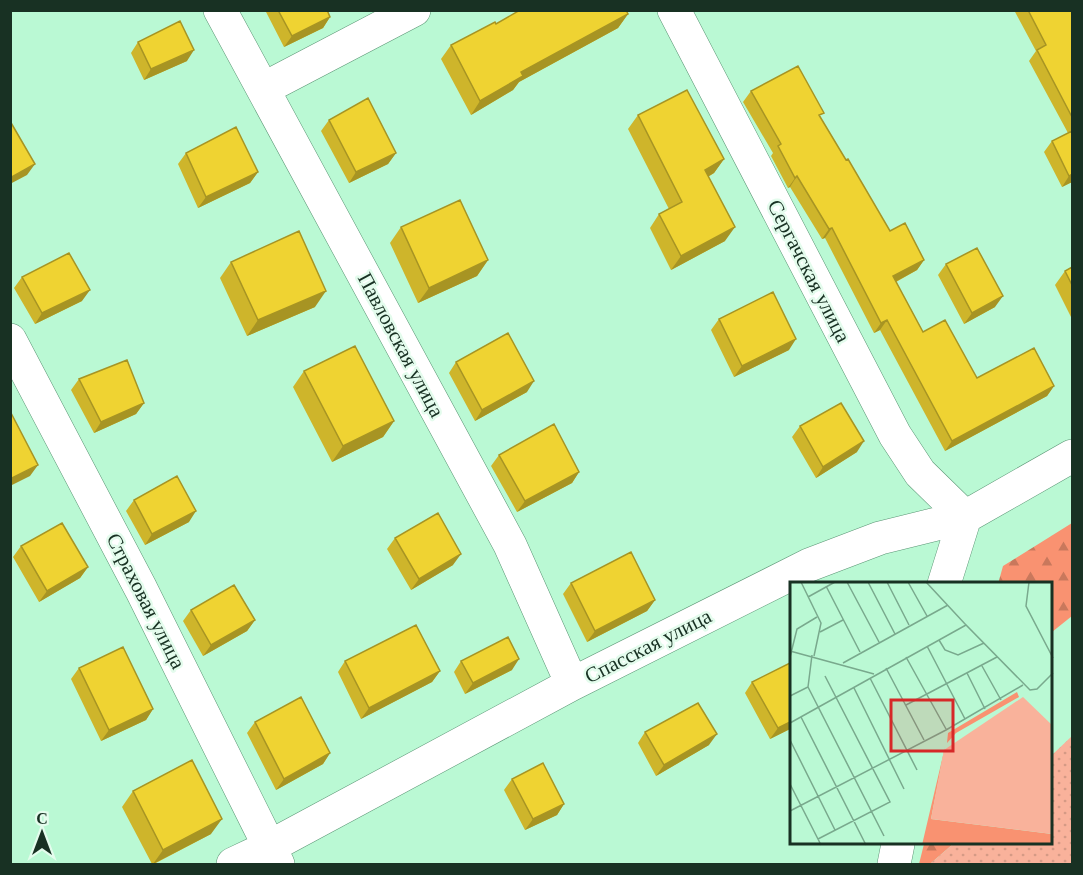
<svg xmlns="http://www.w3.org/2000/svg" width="1083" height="875" font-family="'Times New Roman',serif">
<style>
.forest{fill:url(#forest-firs)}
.park{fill:url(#park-dots)}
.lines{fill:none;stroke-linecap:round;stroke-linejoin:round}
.minor-casing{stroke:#5a9574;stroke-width:34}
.minor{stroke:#fff;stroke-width:33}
.wall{fill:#ceb52b}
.shaded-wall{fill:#a79423}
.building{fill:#efd332;stroke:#a79423;stroke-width:1.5}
.labels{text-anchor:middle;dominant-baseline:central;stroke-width:5;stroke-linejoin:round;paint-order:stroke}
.street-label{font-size:21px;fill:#183123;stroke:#e4fced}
.inset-road{fill:none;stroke:#79a98d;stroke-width:1.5}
.view{fill:#d62828;fill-opacity:0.15;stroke:#d62828;stroke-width:3}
.inset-edge{fill:none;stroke:#183123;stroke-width:3}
</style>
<defs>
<pattern id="forest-firs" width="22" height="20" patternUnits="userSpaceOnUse" patternTransform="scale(1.5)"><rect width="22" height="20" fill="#f99271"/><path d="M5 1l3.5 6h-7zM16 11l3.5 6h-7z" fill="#c9785c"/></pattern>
<pattern id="park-dots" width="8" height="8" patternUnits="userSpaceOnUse" patternTransform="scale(1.5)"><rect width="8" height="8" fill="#f9b29b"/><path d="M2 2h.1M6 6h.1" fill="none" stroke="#d59a85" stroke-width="1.8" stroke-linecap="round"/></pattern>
</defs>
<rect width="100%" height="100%" fill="#baf9d4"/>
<path class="forest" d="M1072 523V616L1052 632V584H998L1003 566Z
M924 844H953L930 864H919Z"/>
<path class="park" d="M1072 736V864H930L953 844H1052V755Z"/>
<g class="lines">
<defs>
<path id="minor" d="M220 10 510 545 572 684
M674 10 895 435 920 473 965 517
M263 89 414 10
M10 340 141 589 278 864
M944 584 965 517
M233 864 269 847 572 684 809 565 880 538 965 517 1072 456
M894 864 898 844"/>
</defs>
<use href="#minor" class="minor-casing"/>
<use href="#minor" class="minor"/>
</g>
<path class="wall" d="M265 10H327L330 17 323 28 284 47Z
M1014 10H1072V182L1062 187 1044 152 1052 141 1068 133 1029 61 1036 51Z
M628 14 618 28 519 82 513 90 471 115 441 59 451 45 496 24Z
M138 42 187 61 144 80 131 53Z
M751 91 820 118 890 231 924 260 917 270 896 282 923 332 977 378 1054 386 1047 396 945 451 880 330 874 333 825 238 822 239 790 187 788 188 771 156 773 153 743 102Z
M638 115 724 159 714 173 708 177 725 241 671 270 650 228 659 214 669 209 628 129Z
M329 120 396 153 388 164 349 183 321 131Z
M186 153 258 172 250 183 198 208 178 164Z
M401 227 488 260 477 276 418 303 390 243Z
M231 262 315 307 247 336 220 278Z
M946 264 995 307 964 324 938 275Z
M1072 267V319L1055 285 1065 271Z
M22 277 82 301 35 324 14 288Z
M719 319 789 350 734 377 711 330Z
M456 362 527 392 475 421 449 373Z
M304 371 394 421 383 437 332 462 293 387Z
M79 379 144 403 136 414 94 433 71 390Z
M800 426 857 452 816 478 792 437Z
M499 455 579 472 572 483 517 512 491 466Z
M134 500 189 522 145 545 126 511Z
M395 538 453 565 411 590 387 549Z
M21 546 88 567 80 578 39 602 13 557Z
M571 583 655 600 647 611 587 642 563 594Z
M191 610 255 620 247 631 203 656 183 621Z
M345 661 440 671 432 682 361 719 338 672Z
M461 661 512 670 465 694 454 672Z
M792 662V728L770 739 745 693 752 682Z
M79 668 153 709 146 720 101 741 71 679Z
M255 722 330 753 323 764 276 790 247 733Z
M645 732 709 745 656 776 638 743Z
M512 779 564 804 557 815 525 830 504 790Z
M133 791 211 834 154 864H152L122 807Z"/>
<path class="shaded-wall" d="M628 14 618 28 519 82 513 90 471 115 480 101 521 72Z
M330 17 323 28 284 47 292 36Z
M194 50 187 61 144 80 151 69Z
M396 153 388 164 349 183 356 172Z
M724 159 714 173 695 184 705 170Z
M35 164 27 175 10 184V178Z
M258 172 250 183 198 208 206 197Z
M1072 174V182L1062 187 1069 176Z
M797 176 790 187 788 188 795 178Z
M735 227 725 241 671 270 681 256Z
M832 228 825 238 822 239 829 229Z
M488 260 477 276 418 303 429 288Z
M924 260 917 270 886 287 893 276Z
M90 290 82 301 35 324 42 313Z
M326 291 315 307 247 336 258 320Z
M1003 296 995 307 964 324 972 313Z
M887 320 880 330 874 333 881 323Z
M796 339 789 350 734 377 742 366Z
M534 381 527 392 475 421 482 410Z
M1054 386 1047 396 945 451 952 441Z
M144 403 136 414 94 433 101 422Z
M394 421 383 437 332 462 343 446Z
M864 441 857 452 816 478 823 467Z
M38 465 30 476 10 486V479Z
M579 472 572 483 517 512 525 501Z
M196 511 189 522 145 545 152 534Z
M461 554 453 565 411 590 419 579Z
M88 567 80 578 39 602 47 591Z
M655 600 647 611 587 642 595 631Z
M255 620 247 631 203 656 211 645Z
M519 659 512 670 465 694 473 683Z
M440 671 432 682 361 719 369 708Z
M153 709 146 720 101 741 109 730Z
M792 721V728L770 739 778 728Z
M717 734 709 745 656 776 664 765Z
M330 753 323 764 276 790 284 779Z
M564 804 557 815 525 830 533 819Z
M222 819 211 834 153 864 163 850Z"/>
<path class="building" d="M278 10H327L330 17 292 36Z
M520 10H626L628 14 521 72 523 76 480 101 451 45 495 22 496 24Z
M1028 10H1072V117L1037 50 1046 45Z
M180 21 194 50 151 69 138 42Z
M798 66 824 113 819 115 846 160 848 159 890 231 905 223 924 260 893 276 923 332 945 320 977 378 1034 348 1054 386 952 441 887 320 881 323 832 228 829 229 797 176 795 178 778 146 781 144 751 91Z
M687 90 724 159 705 170 735 227 681 256 659 214 682 202 638 115Z
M368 98 396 153 356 172 329 120Z
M10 121 35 164 10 178Z
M236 127 258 172 206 197 186 153Z
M1072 131V174L1069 176 1052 141Z
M460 200 488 260 429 288 401 227Z
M299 231 326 291 258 320 231 262Z
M977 248 1003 296 972 313 946 264Z
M69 253 90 290 42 313 22 277Z
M1072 267V285L1065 271Z
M773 292 796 339 742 366 719 319Z
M508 333 534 381 482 410 456 362Z
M355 346 394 421 343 446 304 371Z
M127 360 144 403 101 422 79 379Z
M841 403 864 441 823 467 800 426Z
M10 411 38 465 10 479Z
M554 424 579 472 525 501 499 455Z
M177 476 196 511 152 534 134 500Z
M438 513 461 554 419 579 395 538Z
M62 523 88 567 47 591 21 546Z
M631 552 655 600 595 631 571 583Z
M234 585 255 620 211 645 191 610Z
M416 625 440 671 369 708 345 661Z
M508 637 519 659 473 683 461 661Z
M123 647 153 709 109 730 79 668Z
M792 662V721L778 728 752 682Z
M301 697 330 753 284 779 255 722Z
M698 703 717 734 664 765 645 732Z
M192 760 222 819 163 850 133 791Z
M543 763 564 804 533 819 512 779Z"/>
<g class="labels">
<g class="street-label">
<text transform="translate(809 271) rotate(63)">Сергачская улица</text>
<text transform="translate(401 345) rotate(62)">Павловская улица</text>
<text transform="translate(146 601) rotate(63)">Страховая улица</text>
<text transform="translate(648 646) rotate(-27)">Спасская улица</text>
</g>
</g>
<g transform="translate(790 582)">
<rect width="262" height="262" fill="#baf9d4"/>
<path d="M227 110 229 115 166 151 157 161 158 151ZM155 165 141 237 262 252V262L132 263Z" fill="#f99271"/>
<path d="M233 115 262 143V252L141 237 154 168Z" fill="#f9b29b"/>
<path class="inset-road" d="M11 0 31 41 24 74M57 0 89 60M78 0 105 52M97 0 119 43M118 0 137 34M136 0 176 43M239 0 236 24 263 76M36 4 70 70M18 15 45 0M30 50 53 38M149 58 155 68 168 73 194 61M137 64 175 137M0 69 84 92M0 75 7 47 27 35M116 75 156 147M53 81 158 23M192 84 211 118M96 86 134 158M177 91 195 127M80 96 127 188M18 105 94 254M64 106 114 207M0 114 18 105 22 73M116 123 207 75M11 135 76 263M0 141 176 43 240 108 247 107 263 91M0 158 45 248M0 202 31 263M0 229 156 148 233 103M28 257 100 220 35 94"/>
<path class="view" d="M101 118H163V169H101Z"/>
<rect width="262" height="262" class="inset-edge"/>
</g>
<rect width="1083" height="875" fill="none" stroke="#183123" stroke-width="24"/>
<g transform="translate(42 833)" stroke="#e4fced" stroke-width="4.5" paint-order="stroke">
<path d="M0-4.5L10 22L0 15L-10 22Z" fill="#183123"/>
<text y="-9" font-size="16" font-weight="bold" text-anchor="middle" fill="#183123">С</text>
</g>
</svg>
